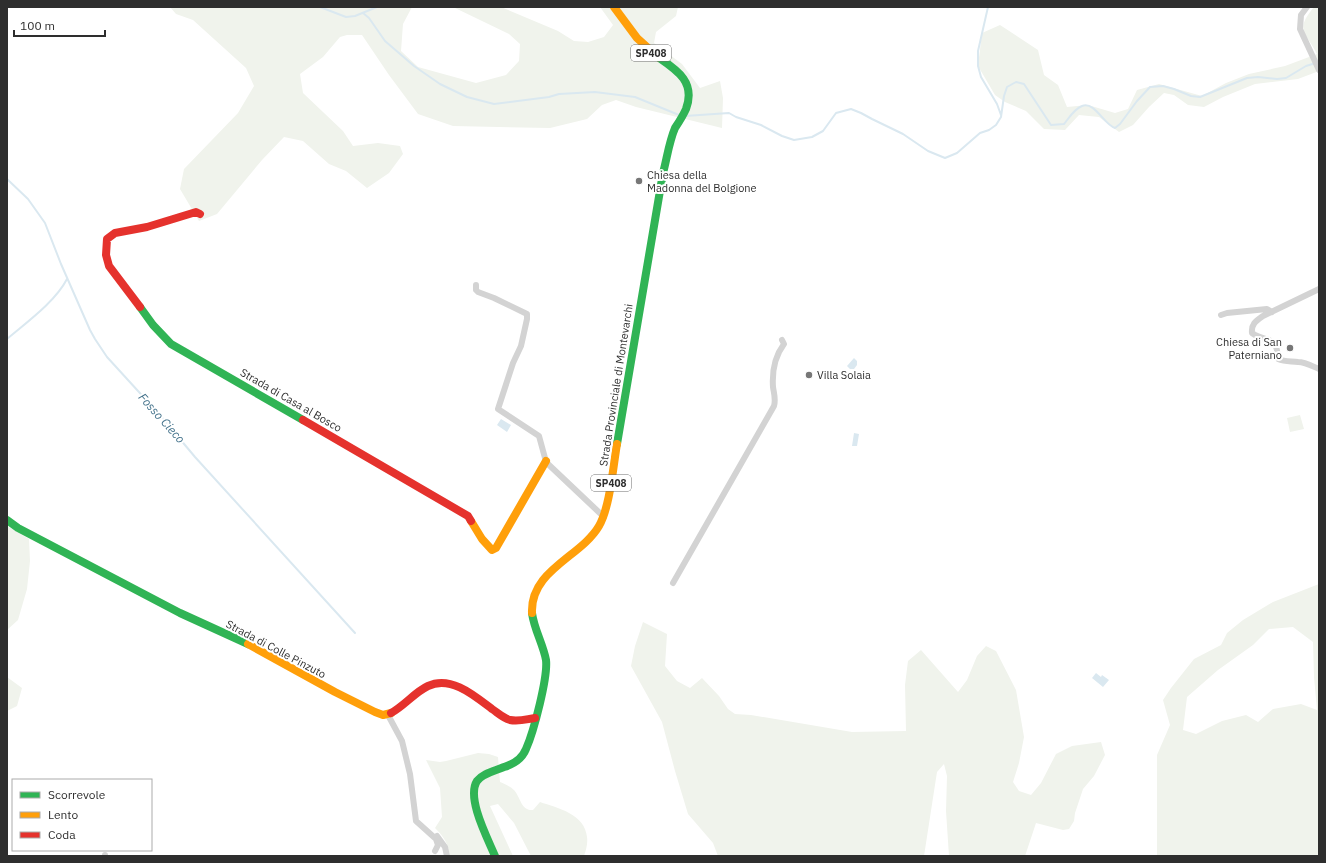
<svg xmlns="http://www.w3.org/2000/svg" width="1326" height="863" font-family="'IBM Plex Sans',sans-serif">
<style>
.green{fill:#f0f3ec;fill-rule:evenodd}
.water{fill:#dae8f0}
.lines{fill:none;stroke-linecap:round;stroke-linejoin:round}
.stream{stroke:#dae8f0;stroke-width:2}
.street{stroke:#d3d3d3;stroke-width:6}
.fast{stroke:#30b455;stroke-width:8}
.slow{stroke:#ff9f0a;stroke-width:8}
.jam{stroke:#e5322d;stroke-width:8}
.poi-dot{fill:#777;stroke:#fff;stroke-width:1.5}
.labels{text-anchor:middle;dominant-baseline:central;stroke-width:4;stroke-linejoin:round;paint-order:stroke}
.shield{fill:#fff;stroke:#6d6d6d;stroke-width:1}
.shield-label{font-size:10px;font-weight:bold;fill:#2e2e2e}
.poi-label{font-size:11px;fill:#2e2e2e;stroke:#fff;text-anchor:start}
.street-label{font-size:11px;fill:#2e2e2e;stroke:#fff}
.water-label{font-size:12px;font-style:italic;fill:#42718a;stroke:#fff}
</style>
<rect width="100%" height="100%" fill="#fff"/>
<path class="green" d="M170 7H412L403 24 401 51 418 67 476 83 506 75 519 61 520 44 509 34 453 7H501L558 31 574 41 588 42 604 37 613 25 600 7H678L676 16 656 32 654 43 682 64 700 88 720 81 723 98 722 128 636 107 616 100 602 105 587 119 550 128 453 126 418 114 389 75 362 35H347L340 37 323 57 300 74 303 93 343 131 353 146 378 143 400 146 403 154 389 173 367 188 346 171 329 164 303 141 284 137 262 160 217 214 199 221 180 189 184 169 238 113 254 86 246 68 193 20 176 14Z
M1314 7H1319V71L1298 79 1255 84 1223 97 1204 107 1188 105 1174 95 1164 93 1149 107 1133 125 1119 132 1099 117 1079 115 1065 130 1044 129 1026 111 1005 102 995 95 978 66 982 33 1000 25 1038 50 1044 75 1058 85 1067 107 1088 105 1115 113 1128 109 1137 90 1159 84 1202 96 1226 83 1249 74 1285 66 1317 54C1306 32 1294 31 1314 7Z
M1300 415 1304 429 1290 432 1287 418Z
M7 526 29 539 30 561 27 589 18 620 7 630Z
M1319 584V856H1157V755L1170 725 1163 700 1171 688 1194 659 1221 645 1227 633 1243 620 1273 602ZM1293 627 1313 642 1314 677 1317 710 1301 704 1273 709 1258 722 1246 715 1222 721 1196 734 1183 730 1187 697 1218 670 1253 645 1269 629Z
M643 622 667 634 665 666 677 681 690 688 702 678 719 696 728 709 735 714 751 715 852 732 906 731 905 685 908 661 921 650 958 692 967 680 977 656 986 646 996 651 1016 690 1024 737 1019 763 1013 782 1019 791 1031 795 1041 783 1056 754 1072 746 1101 742 1105 755 1094 776 1083 789 1075 813 1074 821 1069 829 1063 830 1036 823 1025 856H949L946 811 947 776 944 764 937 772 924 856H718L713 843 688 814 675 771 662 722 631 666 635 646Z
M7 677 22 688 17 706 7 711Z
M478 753 489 754 498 757 500 782C505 784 511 787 514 790 521 798 521 811 533 810L540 802C558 808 585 814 587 837 588 843 586 850 584 856H531L514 823 498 804 490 806 513 856H450C448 843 444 837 435 828L442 817 440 788 426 760 440 762 446 761Z"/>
<path class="water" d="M854 358 857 361V365L854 369H850L847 366Z
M501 419 511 425 507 432 497 425Z
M854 433 859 434 857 446H852Z
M1096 673 1101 677 1102 675 1109 680 1103 687 1092 678Z"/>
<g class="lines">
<path class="stream" d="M320 7 346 17 355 16 377 7
M988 7 978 51V66L981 77 997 104 1001 115
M363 13 369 18 385 41 414 66 440 84 467 97 494 104 549 97 559 94 595 92 635 97 679 115
M685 116 729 113 736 117 761 125 782 136 794 140 812 137 823 131 836 113 851 109 861 113 872 119 903 134 928 151 945 158 957 153 980 133 989 130 996 125 1001 117 1004 96 1007 87 1016 82 1024 84 1051 125 1064 124C1069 118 1074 109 1082 106 1095 101 1104 125 1115 128L1120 124 1137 101 1150 87 1163 86 1174 89 1191 96 1200 97 1247 78 1258 77 1277 79 1286 78 1306 66 1319 62
M7 179 28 199 45 223 61 264 90 330 95 339 107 357 159 414 195 457 355 633
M7 339C27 322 55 302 67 279"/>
<path class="street" d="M1307 7 1301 15 1300 29 1319 70
M476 285V290L478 292 494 298 527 314V319L521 346 513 363 498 409 539 436 545 458 548 464 604 517
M1319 289 1263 316C1256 321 1251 324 1252 333 1267 344 1277 333 1278 359 1285 362 1291 361 1298 362 1305 362 1312 366 1319 369
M1221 315 1227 313 1267 309 1272 312
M673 583 774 406C776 399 774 394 773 387 772 372 775 356 784 344L782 340
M388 715 402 741 410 774 416 821 436 839 438 845 435 851
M437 836 445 847 447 856
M105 855V856"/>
<path class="fast" d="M140 307 153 325 171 344 303 420
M617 444 663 173C667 158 669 142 675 128 679 122 683 116 686 109 696 82 677 70 658 57
M7 520 18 528 180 613 248 644
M495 856C488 839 466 798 477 781 483 773 495 771 504 767 514 764 522 759 526 749 534 731 548 677 546 660 543 644 534 629 532 613"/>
<path class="slow" d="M614 7 637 38 658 57
M471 521 482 539 492 550 496 548 546 461
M532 613C530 570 581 557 599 526 610 507 613 467 617 444
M248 644 335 692 375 712 383 715 391 713"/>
<path class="jam" d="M140 307 109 266 106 255 107 239 115 233 147 227 196 212 200 214
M303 420 468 516 471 521
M391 713C404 706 415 692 428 686 451 675 475 696 492 709 498 713 503 718 510 720 519 722 527 719 535 718"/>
</g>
<g class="poi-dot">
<circle cx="639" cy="181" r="4"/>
<circle cx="1290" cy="348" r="4"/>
<circle cx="809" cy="375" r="4"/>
</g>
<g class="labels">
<g class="shield">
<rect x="631" y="45" width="40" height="16" rx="3"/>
<rect x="591" y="475" width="40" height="16" rx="3"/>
</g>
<g class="shield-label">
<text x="651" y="53">SP408</text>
<text x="611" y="483">SP408</text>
</g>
<g class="poi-label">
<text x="647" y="175">Chiesa della<tspan x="647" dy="13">Madonna del Bolgione</tspan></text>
<text x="1282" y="342" text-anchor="end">Chiesa di San<tspan x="1282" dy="13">Paterniano</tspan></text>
<text x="817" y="375">Villa Solaia</text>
</g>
<g class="street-label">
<text transform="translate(616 385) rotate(-81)">Strada Provinciale di Montevarchi</text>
<text transform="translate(291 400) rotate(30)">Strada di Casa al Bosco</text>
<text transform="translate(276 649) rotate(28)">Strada di Colle Pinzuto</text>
</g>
<g class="water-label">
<text transform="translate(162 418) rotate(48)">Fosso Cieco</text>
</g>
</g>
<rect width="1326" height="863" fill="none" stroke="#2e2e2e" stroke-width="16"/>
<rect x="12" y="779" width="140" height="72" fill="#ffffff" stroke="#ababab"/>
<rect x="20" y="792" width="20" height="6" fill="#30b455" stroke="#ababab"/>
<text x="48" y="799" font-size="12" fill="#2e2e2e">Scorrevole</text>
<rect x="20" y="812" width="20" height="6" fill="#ff9f0a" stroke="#ababab"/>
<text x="48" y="819" font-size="12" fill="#2e2e2e">Lento</text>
<rect x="20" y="832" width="20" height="6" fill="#e5322d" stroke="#ababab"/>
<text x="48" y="839" font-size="12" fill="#2e2e2e">Coda</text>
<path d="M14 30v6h91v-6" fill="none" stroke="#2e2e2e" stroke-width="2"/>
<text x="20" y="30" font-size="12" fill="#2e2e2e" stroke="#ffffff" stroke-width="3" paint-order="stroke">100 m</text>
</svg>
